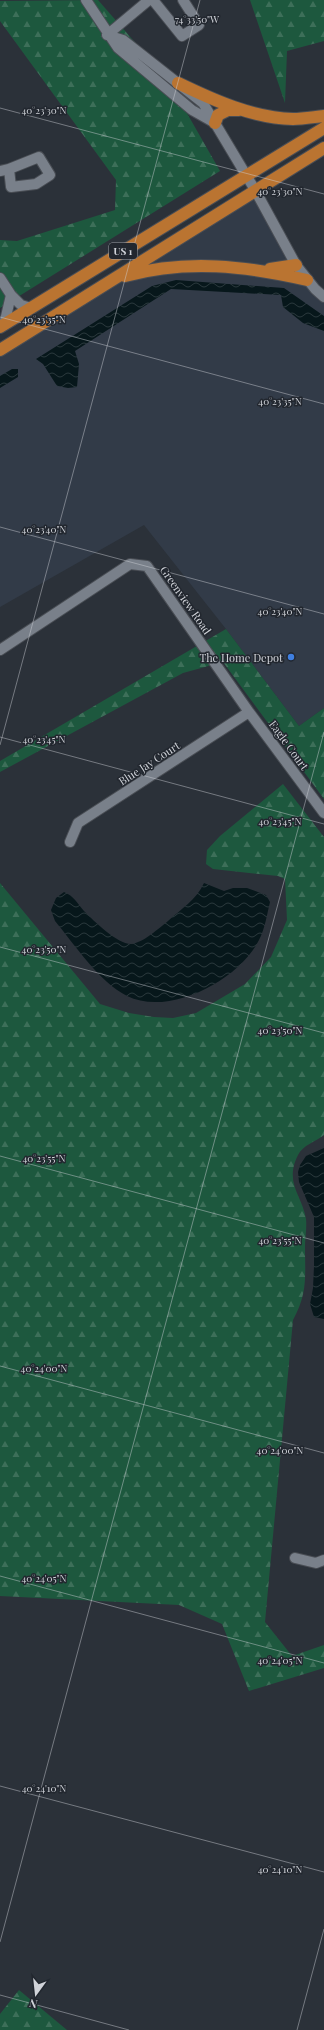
<svg xmlns="http://www.w3.org/2000/svg" width="324" height="2030" font-family="'Playfair Display',serif">
<style>
.built{fill:#323b48}
.forest{fill:url(#forest-firs)}
.water{fill:url(#water-waves)}
.lines{fill:none;stroke-linecap:round;stroke-linejoin:round}
.street-casing{stroke:#494d54;stroke-width:12}
.highway-casing{stroke:#494d54;stroke-width:14}
.street{stroke:#79808a;stroke-width:10}
.highway{stroke:#ba7431;stroke-width:12}
.ticks{fill:none;stroke:#d0d3d9;stroke-width:1;stroke-opacity:0.45}
.shop-dot{fill:#3f7fe0;stroke:#22272f;stroke-width:1.5}
.labels{text-anchor:middle;dominant-baseline:central;stroke-width:3;stroke-linejoin:round;paint-order:stroke}
.shield{fill:#22272f;stroke:#9c9fa6;stroke-width:1}
.shield-label{font-size:10px;font-weight:bold;fill:#d0d3d9}
.street-label{font-size:11px;fill:#d0d3d9;stroke:#22272f}
.poi-label{font-size:11px;fill:#d0d3d9;stroke:#22272f;text-anchor:end}
.ticks-label{font-size:10px;text-anchor:middle;fill:#d0d3d9;stroke:#22272f;stroke-width:3;stroke-linejoin:round;paint-order:stroke}
</style>
<defs>
<pattern id="forest-firs" width="22" height="20" patternUnits="userSpaceOnUse"><rect width="22" height="20" fill="#1d583e"/><path d="M5 1l3.5 6h-7zM16 11l3.5 6h-7z" fill="#3d6f59"/></pattern>
<pattern id="water-waves" width="16" height="10" patternUnits="userSpaceOnUse"><rect width="16" height="10" fill="#07171b"/><path d="M0 5q4-4 8 0t8 0" fill="none" stroke="#2a383c"/></pattern>
</defs>
<rect width="100%" height="100%" fill="#2b3139"/>
<path class="built" d="M255 190 296 265 324 297V708L299 726 226 629 144 525 0 607V350Z"/>
<path class="forest" d="M98 0 168 80 220 171 0 308V240L17 241 115 210 116 180 0 21V1Z
M250 0H324V41L287 51 285 103Z
M226 629 299 726 324 708V799L223 662 183 673 0 772V761Z
M283 784 324 837V1135C315 1142 303 1145 298 1155 284 1183 302 1195 306 1219 307 1228 305 1238 305 1246 305 1276 308 1293 293 1320L265 1622 292 1656 324 1645V1668L249 1691 222 1624 179 1605 0 1596V883L100 1004 129 1013 154 1017 173 1018 196 1013 245 984 271 957 287 920 285 879 278 876 213 869 206 864 207 850 220 836Z
M19 1990 67 2030H0V2014Z"/>
<path class="water" d="M176 280 284 288 324 316V331L303 323 283 307 281 295 171 289 75 351 79 364 77 387 68 388 57 386 43 364 36 359 152 286Z
M12 369H18V377L0 388V376Z
M204 883 224 891 233 888H247L266 895 270 902C267 914 265 929 259 940 239 980 169 1017 127 996 99 982 75 945 55 921L51 910 56 898 64 892C74 896 77 903 84 911 94 921 117 944 131 944 143 943 159 928 168 921 180 910 197 899 204 883Z
M324 1148V1319L314 1317 310 1304 313 1288 314 1266V1217L299 1182 298 1172 300 1165 306 1156Z"/>
<g class="lines">
<defs>
<path id="street" d="M86 0 118 48 192 110 215 123
M153 0 182 36 199 25 183 0
M107 35 123 40 203 103 255 190 296 265 315 289 324 297
M107 35 149 0
M0 171 9 169 39 157 50 175 36 184 11 187 9 169
M0 278 11 295
M4 325 11 295 21 305 31 308
M0 650 130 564 147 566 249 712 324 813
M70 842 78 823 249 712
M295 1558 316 1563 324 1560"/>
<path id="highway" d="M178 83C213 100 253 118 293 119 303 119 314 117 324 116
M215 123 218 115 228 110H239
M270 269 296 265
M125 276C187 259 246 266 307 280
M0 327 324 128
M0 350 324 148"/>
</defs>
<use href="#street" class="street-casing"/>
<use href="#highway" class="highway-casing"/>
<use href="#street" class="street"/>
<use href="#highway" class="highway"/>
</g>
<path class="ticks" d="M0 108 324 194M0 317 324 404M0 527 324 614M0 737 324 824M0 745 200 0M0 947 324 1033M0 1156 324 1243M0 1366 324 1453M0 1576 324 1663M0 1786 324 1872M0 1942 324 732M0 1995 129 2030M297 2030 324 1929"/>
<circle class="shop-dot" cx="291" cy="657" r="4"/>
<g class="labels">
<rect class="shield" x="109" y="243" width="28" height="16" rx="3"/>
<g class="shield-label">
<text x="123" y="251">US 1</text>
</g>
<g class="street-label">
<text transform="translate(186 600) rotate(55)">Greenview Road</text>
<text transform="translate(289 745) rotate(54)">Eagle Court</text>
<text transform="translate(149 763) rotate(-33)">Blue Jay Court</text>
</g>
<g class="poi-label">
<text x="283" y="657">The Home Depot</text>
</g>
</g>
<g class="ticks-label">
<text x="197" y="23">74°33'50"W</text>
<text x="44" y="114">40°23'30"N</text>
<text x="280" y="195">40°23'30"N</text>
<text x="44" y="323">40°23'35"N</text>
<text x="280" y="405">40°23'35"N</text>
<text x="44" y="533">40°23'40"N</text>
<text x="280" y="615">40°23'40"N</text>
<text x="44" y="743">40°23'45"N</text>
<text x="280" y="825">40°23'45"N</text>
<text x="44" y="953">40°23'50"N</text>
<text x="280" y="1034">40°23'50"N</text>
<text x="44" y="1162">40°23'55"N</text>
<text x="280" y="1244">40°23'55"N</text>
<text x="44" y="1372">40°24'00"N</text>
<text x="280" y="1454">40°24'00"N</text>
<text x="44" y="1582">40°24'05"N</text>
<text x="280" y="1664">40°24'05"N</text>
<text x="44" y="1792">40°24'10"N</text>
<text x="280" y="1873">40°24'10"N</text>
</g>
<g transform="translate(36 1994) rotate(195)" stroke="#22272f" stroke-width="3" paint-order="stroke">
<path d="M0-3L7 15L0 10L-7 15Z" fill="#d0d3d9"/>
<text y="-6" font-size="11" font-weight="bold" text-anchor="middle" fill="#d0d3d9">N</text>
</g>
</svg>
